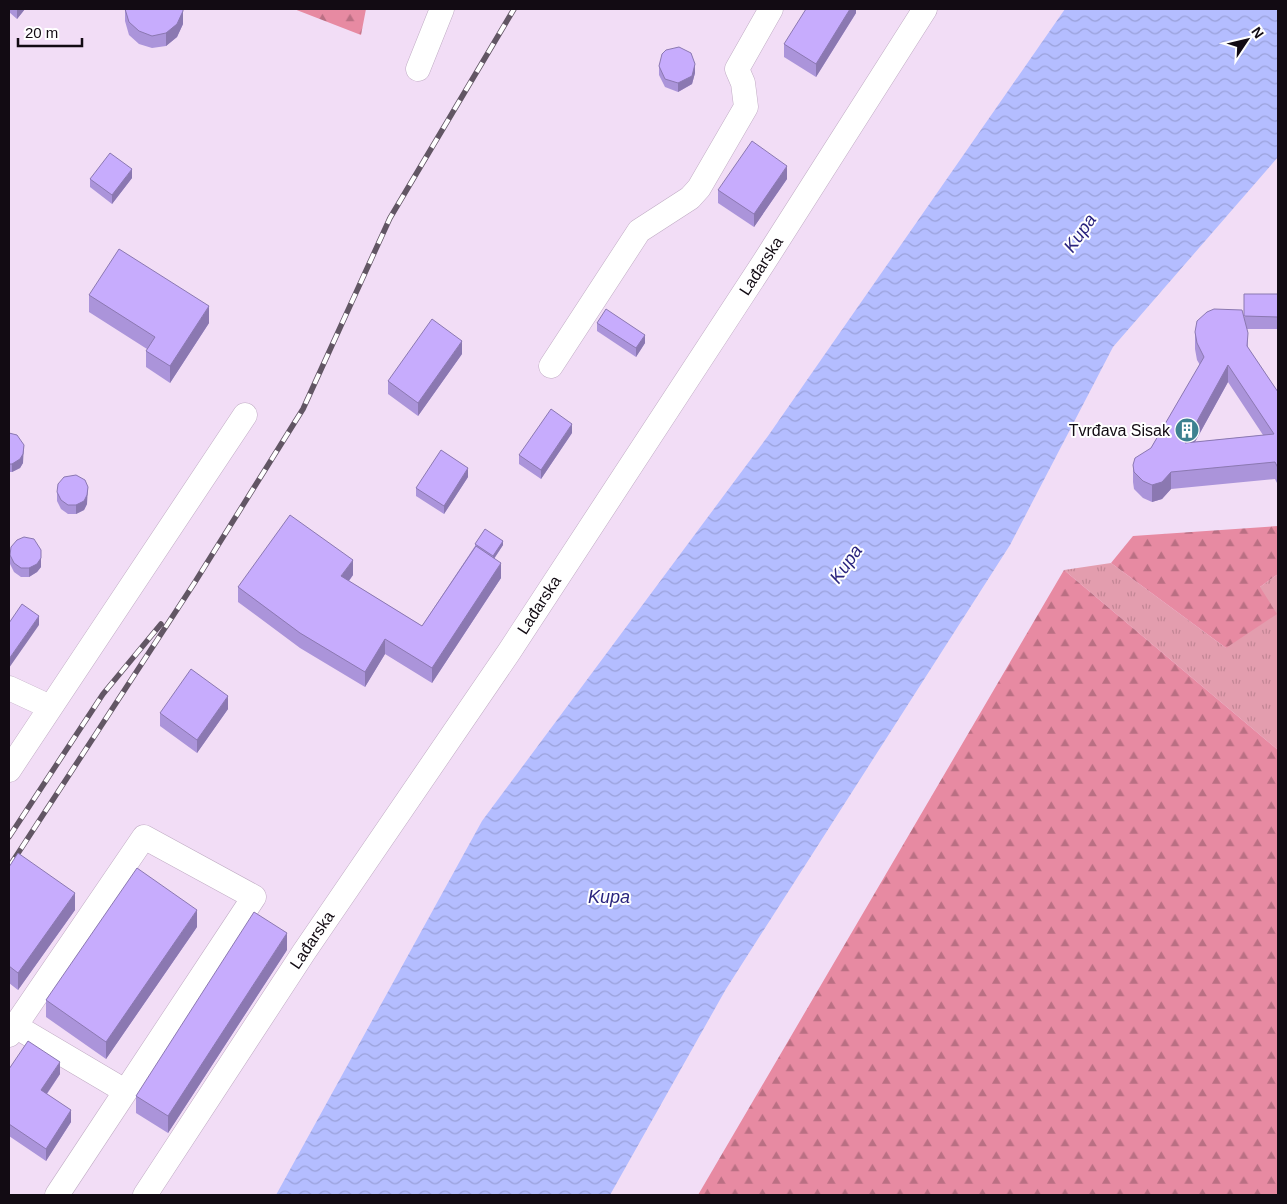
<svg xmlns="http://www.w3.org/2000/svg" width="1287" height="1204" font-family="Arial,sans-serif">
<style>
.grass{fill:url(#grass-tufts)}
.forest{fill:url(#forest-firs)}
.water{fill:url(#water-waves)}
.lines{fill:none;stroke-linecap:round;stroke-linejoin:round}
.minor-casing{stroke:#c0acc4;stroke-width:25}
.minor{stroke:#fff;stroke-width:24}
.rail-casing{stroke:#625664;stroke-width:5.5}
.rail{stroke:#fff;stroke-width:4;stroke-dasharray:11;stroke-linecap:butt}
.wall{fill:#ab94da;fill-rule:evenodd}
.shaded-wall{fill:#8b78b1}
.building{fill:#c7acfd;stroke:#8b78b1;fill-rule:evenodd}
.labels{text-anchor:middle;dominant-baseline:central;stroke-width:4;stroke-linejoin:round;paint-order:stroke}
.street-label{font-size:16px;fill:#120b13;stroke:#fff}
.poi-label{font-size:16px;fill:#120b13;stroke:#fff;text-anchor:end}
.water-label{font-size:18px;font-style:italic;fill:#2a247e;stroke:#fff}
</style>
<defs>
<pattern id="grass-tufts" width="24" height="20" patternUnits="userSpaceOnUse" patternTransform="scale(1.25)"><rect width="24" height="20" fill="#e39dae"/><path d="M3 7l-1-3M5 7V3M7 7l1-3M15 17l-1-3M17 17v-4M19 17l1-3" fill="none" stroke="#c28695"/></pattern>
<pattern id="forest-firs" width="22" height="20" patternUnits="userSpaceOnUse" patternTransform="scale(1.25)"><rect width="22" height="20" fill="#e78aa2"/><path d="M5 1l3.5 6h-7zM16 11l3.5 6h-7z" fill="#ba6f83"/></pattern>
<pattern id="water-waves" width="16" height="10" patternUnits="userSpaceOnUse" patternTransform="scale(1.25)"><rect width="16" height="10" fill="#b4bdff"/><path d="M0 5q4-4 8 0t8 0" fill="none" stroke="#9aa1da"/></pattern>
</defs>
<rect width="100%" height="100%" fill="#f2ddf6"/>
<path class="grass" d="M1111 563 1226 648 1260 587 1278 574V750L1064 570Z"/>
<path class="forest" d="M294 9H366L361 35Z
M1278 526V574L1260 587 1277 614 1226 648 1111 563 1133 536Z
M1064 570 1278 750V1195H698Z"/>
<path class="water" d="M1065 9H1278V157L1113 347 1010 545 726 989 610 1195H276L482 821 768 436Z"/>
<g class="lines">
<defs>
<path id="minor" d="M418 69 442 9
M551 366 639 231 690 198 699 188 746 107 743 83 737 69 771 9
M9 688 50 707
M9 770 245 415
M15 1026 125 1091
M9 1035 144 837 254 897 57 1195
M145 1195 304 952 509 652 764 262 925 9"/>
</defs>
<use href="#minor" class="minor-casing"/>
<use href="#minor" class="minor"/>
<defs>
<path id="rail" d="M9 837 103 694 161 624
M9 867 195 582 303 409 390 218 514 9"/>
</defs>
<use href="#rail" class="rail-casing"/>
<use href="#rail" class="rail"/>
</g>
<path class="wall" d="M9 9H25L17 19 9 12Z
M125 9 183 24 177 37 166 46 152 48 139 44 129 35 125 21Z
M856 9V13L816 77 784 57V44Z
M659 66 695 73 692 84 678 92 665 87 659 75Z
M132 178 112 204 90 187V179Z
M787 179 754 227 718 203V190Z
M1278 294V329H1247L1248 348 1278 392V485L1275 479 1171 489 1162 499 1152 502 1143 498 1134 489 1133 482V465L1151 448 1200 365 1197 360 1195 349V332L1244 317ZM1228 382 1263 435 1195 442Z
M89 295 209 323 170 383 146 367V351L147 349 89 312Z
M597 323 645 343 636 357 597 331Z
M462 354 418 416 388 394V381Z
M9 433 23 463 20 468 12 472H9Z
M572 433 541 479 519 464V455Z
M468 477 444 514 416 496V488Z
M57 492 87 504 84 510 76 514H68L61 509 57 501Z
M475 544 503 545 494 559 501 578 432 683 385 654 365 687 300 648 238 602V587L353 575 349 581 422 626 475 546Z
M10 555 41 567 37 572 29 577H21L14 572 10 564Z
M228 709 197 753 160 726V713Z
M9 867 75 910 18 990 9 983Z
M197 927 106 1059 46 1017V1000Z
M287 950 168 1133 136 1113V1096Z
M9 1069 60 1074 47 1094 71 1122 46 1161 9 1136Z"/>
<path class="shaded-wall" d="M17 9H25L17 19Z
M850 9H856V13L816 77V64Z
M183 11V24L177 37 166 46V33Z
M695 64V73L692 84 678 92V83Z
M787 166V179L754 227V214Z
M132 169V178L112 204V195Z
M209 306V323L170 383V366Z
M645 335V343L636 357V348Z
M462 341V354L418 416V403Z
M1228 365V382L1185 460V443Z
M572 424V433L541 479V470Z
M24 445 23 463 20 468 12 472V464Z
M468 468V477L444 514V506Z
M1171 472V489L1162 499 1152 502V485Z
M88 487 87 504 84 510 76 514V505Z
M503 541V545L493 560V556Z
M41 550V567L37 572 29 577V568Z
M353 560V575L341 591V576Z
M501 563V578L432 683V668Z
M39 616V625L9 668V659Z
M385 639V654L365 687V672Z
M228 696V709L197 753V740Z
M75 893V910L18 990V973Z
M197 910V927L106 1059V1042Z
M287 933V950L168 1133V1116Z
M60 1062V1074L41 1102V1090Z
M71 1110V1122L46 1161V1149Z"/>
<path class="building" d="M125 9H183V11L177 24 166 33 152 36 139 31 129 22Z
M806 9H850L816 64 784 44Z
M679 47 691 53 695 64 692 76 678 83 665 79 659 66 662 54 666 50Z
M752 141 787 166 754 214 718 190Z
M110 153 132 169 112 195 90 179Z
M119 249 209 306 170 366 146 351 155 337 89 295Z
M1244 294H1278V317L1244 316Z
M606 309 645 335 636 348 597 323Z
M1214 309 1242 310 1248 333 1247 346 1278 392V468L1275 462 1171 472 1162 482 1152 485 1143 481 1134 472 1133 465 1135 458 1151 448 1204 357 1197 343 1195 332 1197 321 1207 312ZM1228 365 1274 434 1185 443Z
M432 319 462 341 418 403 388 381Z
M551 409 572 424 541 470 519 455Z
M9 433 17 435 24 445 23 454 20 459 12 464H9Z
M441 450 468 468 444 506 416 488Z
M76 475 85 480 88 487 87 495 84 501 76 505H68L61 500 57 492 58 484 64 477Z
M290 515 353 560 341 576 422 626 476 546 501 563 432 668 385 639 365 672 300 633 238 587Z
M485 529 503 541 493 556 475 544Z
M24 537 34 539 41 550V558L37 564 29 568H21L14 563 10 555 11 547 17 540Z
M22 604 39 616 9 659V623Z
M191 669 228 696 197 740 160 713Z
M18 853 75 893 18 973 9 966V867Z
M137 868 197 910 106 1042 46 1000Z
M254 912 287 933 168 1116 136 1096Z
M28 1041 60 1062 41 1090 71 1110 46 1149 9 1124V1069Z"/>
<defs>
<symbol id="building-disc" viewBox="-11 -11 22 22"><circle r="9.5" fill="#3d8190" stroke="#fff"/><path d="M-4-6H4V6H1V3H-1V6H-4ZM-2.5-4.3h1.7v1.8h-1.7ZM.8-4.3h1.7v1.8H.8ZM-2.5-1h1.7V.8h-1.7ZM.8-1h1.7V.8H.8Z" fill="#fff"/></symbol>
</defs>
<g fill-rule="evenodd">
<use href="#building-disc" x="1173" y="416" width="28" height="28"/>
</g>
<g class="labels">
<g class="street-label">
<text transform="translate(761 266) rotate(-57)">Lađarska</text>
<text transform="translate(539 605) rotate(-57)">Lađarska</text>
<text transform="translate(312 940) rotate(-56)">Lađarska</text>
</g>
<g class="poi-label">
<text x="1170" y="430">Tvrđava Sisak</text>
</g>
<g class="water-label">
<text transform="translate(1080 233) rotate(-55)">Kupa</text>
<text transform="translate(846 564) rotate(-55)">Kupa</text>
<text x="609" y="897">Kupa</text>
</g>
</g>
<rect width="1287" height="1204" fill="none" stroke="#120b13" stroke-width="20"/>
<g transform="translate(1247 40) rotate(55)" stroke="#ffffff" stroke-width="4" paint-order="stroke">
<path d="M0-4L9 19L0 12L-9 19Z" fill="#120b13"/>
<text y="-8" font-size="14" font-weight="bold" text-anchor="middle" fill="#120b13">N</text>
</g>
<path d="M18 38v8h64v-8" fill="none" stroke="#120b13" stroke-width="2.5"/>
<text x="25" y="38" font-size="15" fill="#120b13" stroke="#ffffff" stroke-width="4" paint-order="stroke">20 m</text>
</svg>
